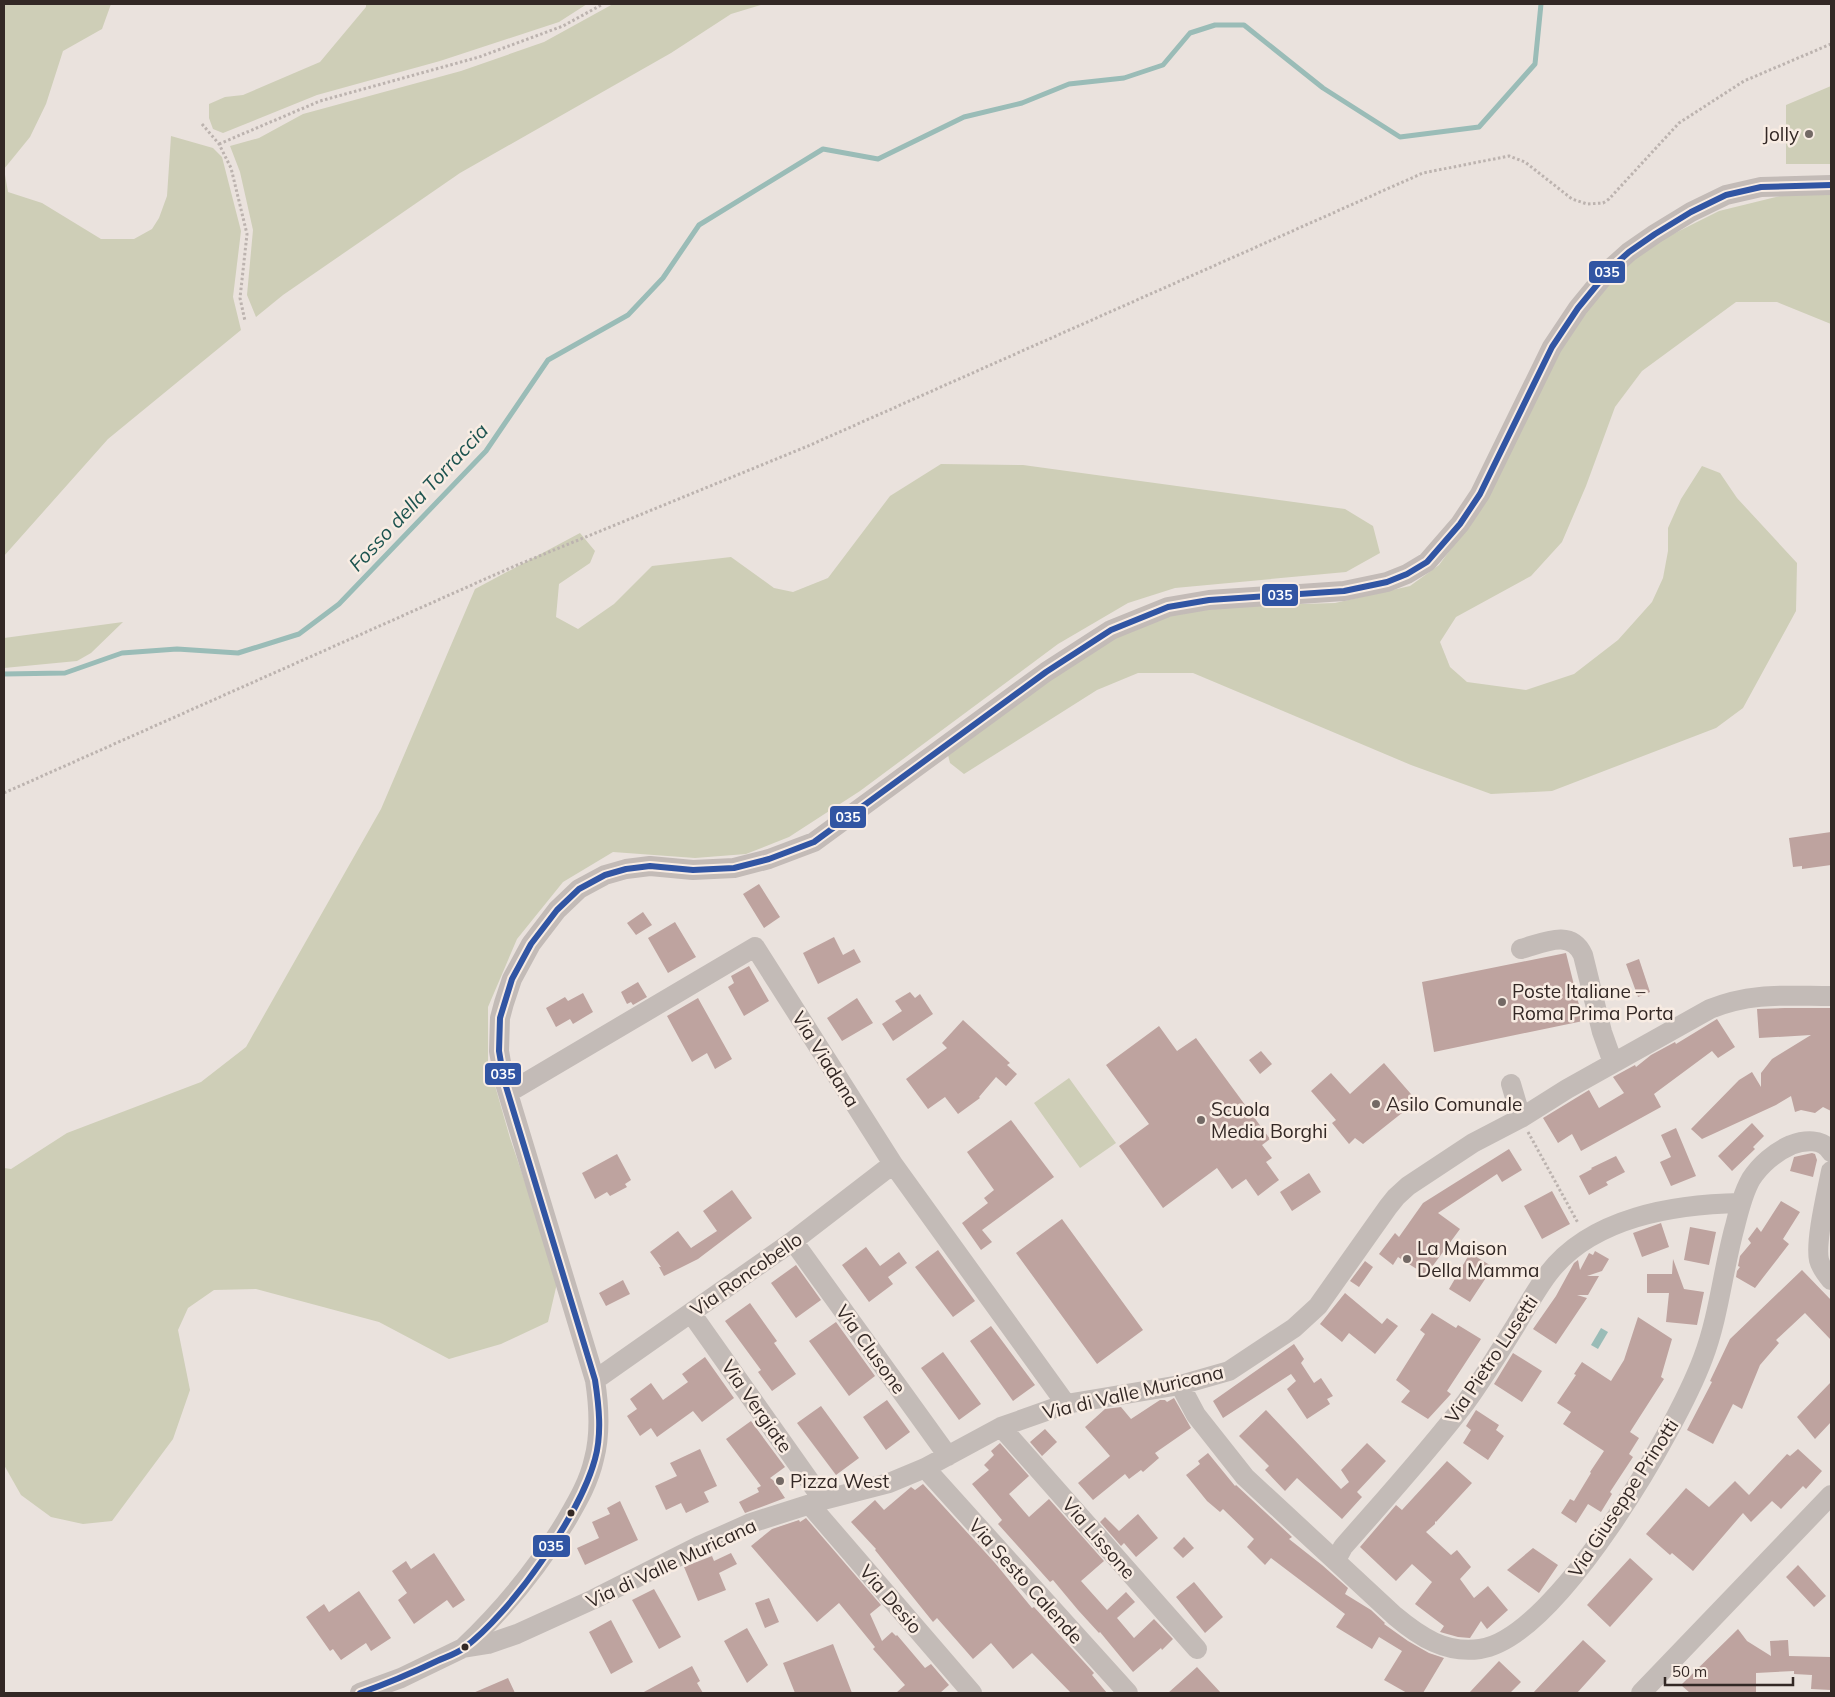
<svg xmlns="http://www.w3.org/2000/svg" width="1835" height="1697" font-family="Mulish,sans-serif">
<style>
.green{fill:#ceceb7}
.water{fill:#9abcb7}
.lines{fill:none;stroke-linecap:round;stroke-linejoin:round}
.stream{stroke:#9abcb7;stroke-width:5}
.building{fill:#bea39f}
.path{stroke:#bcb3af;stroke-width:3;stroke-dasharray:2.5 2.5;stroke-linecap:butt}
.minor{stroke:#c3bbb7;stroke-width:20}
.bus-1-casing{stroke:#f8ece3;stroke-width:10}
.bus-1{stroke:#3155a3;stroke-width:6}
.poi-dot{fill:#736965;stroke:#f8ece3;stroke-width:2}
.bus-dot{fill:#332825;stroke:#f8ece3;stroke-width:2}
.labels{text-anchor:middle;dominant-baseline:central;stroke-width:5;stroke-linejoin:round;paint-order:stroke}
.poi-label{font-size:19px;fill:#332825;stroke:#f8ece3;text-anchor:start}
.street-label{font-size:19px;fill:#332825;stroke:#f8ece3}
.water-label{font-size:20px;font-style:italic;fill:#1c534f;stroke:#f8ece3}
.line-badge{stroke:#f8ece3;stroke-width:2}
.badge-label{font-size:14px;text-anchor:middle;font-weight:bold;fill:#fff}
</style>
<rect width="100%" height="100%" fill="#eae2dd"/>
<path class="green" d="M4 4H111L102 29 63 51 46 104 30 137 4 169Z
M366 4H587L559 22 440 61 317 95 223 133 213 129 209 118V104L225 97 243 95 320 62 366 7Z
M613 4H764L731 14 671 53 460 173 283 295 256 317 247 295 253 230 240 172 230 146 259 138 303 114 461 71 544 42Z
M1831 86V164H1786V105Z
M171 136 213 148 222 157 241 231 233 297 241 330 108 439 4 556V169L8 192 42 203 101 239H134L152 229 159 218 167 196Z
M1831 194V324L1777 302H1736L1642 371 1615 407 1586 486 1562 542 1531 576 1456 617 1440 642 1450 667 1467 682 1526 690 1574 674 1618 640 1652 602 1663 578 1668 551V528L1681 499 1702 466 1720 473 1737 498 1797 563 1796 611 1743 708 1716 728 1552 791 1491 794 1411 765 1193 673H1138L1097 690 964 774 950 763 947 751 1108 639 1179 613 1242 606 1335 603 1410 586 1439 565 1478 512 1559 353 1586 308 1620 268 1663 239 1719 211 1784 195Z
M941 464 1023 465 1345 509 1373 526 1380 553 1346 572 1175 588 1128 603 1058 644 860 791 789 837 746 854 695 858 613 852 563 882 517 939 488 1007V1061L510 1138 558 1279 548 1322 501 1344 449 1359 379 1322 256 1289 214 1290 188 1308 178 1330 190 1390 173 1439 112 1521 83 1524 51 1517 21 1495 4 1465V1168L11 1169 67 1133 201 1082 246 1047 381 809 475 589 580 533 595 551 590 563 559 584 556 617 578 629 614 604 652 566 731 557 774 588 793 592 828 578 890 496Z
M123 622 91 653 77 661 4 668V638Z
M1069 1078 1116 1143 1080 1168 1034 1103Z"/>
<path class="water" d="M1601 1328 1608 1332 1598 1349 1591 1345Z"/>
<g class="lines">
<path class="stream" d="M4 674 65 673 122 653 177 649 238 653 299 634 339 604 486 451 548 360 628 315 663 278 699 225 823 149 878 159 964 117 1022 103 1069 84 1124 78 1163 65 1190 33 1215 25H1244L1323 88 1400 137 1479 127 1535 64 1541 4"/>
</g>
<path class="building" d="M1831 832V865L1802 869V866L1793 867 1789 838Z
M759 884 780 917 764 928 743 894Z
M643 912 652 925 636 935 627 923Z
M675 922 696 957 668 973 648 938Z
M834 937 843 955 854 949 861 962 818 984 803 953Z
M1566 953 1583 1021 1434 1052 1422 982Z
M1639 959 1650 992 1638 997 1626 964Z
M749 966 769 1001 744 1016 728 987 734 983 731 976Z
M638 982 647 997 633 1005 631 1002 627 1004 621 992Z
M910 992 915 998 920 994 933 1014 893 1041 882 1024 902 1011 895 1001Z
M583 993 593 1012 573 1024 570 1019 556 1027 546 1008 565 997 568 1001Z
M698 998 732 1059 715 1069 707 1053 692 1062 667 1016Z
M857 998 873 1023 842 1041 827 1018Z
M1785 1008H1831V1111L1823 1107 1815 1113 1801 1110 1795 1112 1791 1096 1776 1105 1702 1139 1691 1129 1739 1080 1752 1072 1761 1087V1073L1772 1059 1811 1035 1759 1038 1757 1009Z
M1717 1019 1735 1047 1718 1058 1712 1051 1654 1094 1661 1107 1581 1151 1572 1134 1558 1143 1543 1118 1589 1090 1599 1108 1624 1093 1613 1077 1635 1065 1636 1067 1651 1055 1675 1042 1676 1044Z
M963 1020 1010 1063 1007 1065 1017 1074 1006 1086 996 1077 979 1097 980 1098 958 1114 945 1097 928 1109 906 1079 947 1048 942 1043Z
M1159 1026 1177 1051 1196 1038 1270 1139 1262 1145 1272 1158 1266 1162 1279 1180 1258 1196 1246 1179 1232 1189 1217 1168 1163 1208 1119 1146 1149 1124 1106 1065Z
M1261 1051 1272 1064 1260 1074 1249 1060Z
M1384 1063 1417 1101 1363 1144 1355 1138 1349 1144 1332 1123 1336 1120 1311 1091 1331 1073 1350 1094Z
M1011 1120 1054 1177 982 1230 992 1242 981 1250 962 1223 988 1203 984 1198 994 1190 967 1152Z
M1752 1123 1764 1136 1753 1147 1755 1149 1732 1171 1718 1156Z
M1676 1128 1696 1176 1671 1186 1660 1162 1671 1157 1661 1135Z
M1509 1149 1522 1170 1502 1182 1497 1174 1438 1213 1460 1229 1426 1275 1398 1257 1393 1265 1379 1254 1395 1233 1399 1237 1423 1203Z
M1812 1153 1815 1154 1817 1160 1813 1177 1790 1171 1794 1157Z
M617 1154 631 1180 625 1184 627 1187 610 1196 607 1192 595 1199 582 1173Z
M1616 1156 1625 1172 1606 1182 1608 1185 1589 1195 1579 1176 1592 1169 1591 1168Z
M1309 1173 1321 1192 1292 1211 1280 1192Z
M732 1190 752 1218 698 1259 664 1276 659 1267H661L650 1252 678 1231 691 1248 717 1231 703 1211Z
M1552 1191 1570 1224 1542 1239 1524 1206Z
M1781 1201 1800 1212 1783 1239 1789 1244 1755 1288 1736 1277 1737 1271 1740 1267 1738 1266 1740 1256 1751 1243 1748 1239 1757 1227 1761 1232Z
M1062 1219 1143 1330 1097 1364 1016 1253Z
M1661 1223 1669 1247 1642 1257 1633 1233Z
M1690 1227 1716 1232 1709 1265 1684 1260Z
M866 1247 880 1266 899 1252 907 1263 888 1277 893 1284 869 1302 842 1265Z
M938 1250 975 1301 953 1317 915 1267Z
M1595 1251 1609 1259 1602 1271 1587 1276H1599L1588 1295H1577L1587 1298 1556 1344 1533 1329 1556 1296 1574 1263 1578 1260 1580 1270 1589 1253 1593 1255Z
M1470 1253 1493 1267 1470 1302 1449 1289Z
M1673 1259 1684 1289 1704 1292 1697 1325 1666 1322 1669 1293H1647V1274H1672Z
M1365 1261 1373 1267 1359 1287 1350 1281Z
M796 1265 821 1300 796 1318 771 1283Z
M1802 1270 1831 1300V1340L1805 1313 1776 1340 1779 1343 1760 1365 1742 1409 1733 1404 1713 1444 1687 1430 1712 1382 1710 1381 1730 1339Z
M623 1280 630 1294 606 1306 599 1293Z
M1345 1293 1382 1324 1387 1318 1398 1326 1375 1354 1349 1333 1342 1342 1320 1324Z
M750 1303 777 1341 774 1343 796 1374 772 1391 758 1372 761 1370 725 1321Z
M1432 1313 1456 1328 1458 1325 1481 1339 1447 1391 1451 1394 1428 1419 1401 1402 1410 1391 1396 1380 1425 1334 1420 1330Z
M1638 1317 1672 1339 1661 1377 1664 1379 1630 1432 1639 1438 1629 1454 1633 1457 1610 1492 1612 1494 1601 1512 1588 1504 1576 1523 1561 1513 1570 1499 1574 1501 1591 1473 1590 1472 1604 1451 1563 1424 1571 1412 1557 1403 1576 1375 1574 1374 1582 1362 1611 1381 1624 1360Z
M836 1322 875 1376 849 1396 809 1341Z
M991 1326 1035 1385 1013 1401 970 1341Z
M1294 1344 1304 1359 1301 1363 1314 1383 1321 1378 1333 1396 1327 1399 1330 1404 1307 1419 1287 1389 1296 1381 1291 1374 1223 1418 1213 1401Z
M943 1352 981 1404 959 1420 921 1368Z
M1513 1353 1542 1371 1522 1402 1494 1384Z
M705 1357 734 1398 702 1422 693 1411 657 1437 651 1428 640 1436 627 1416 637 1409 630 1399 651 1383 663 1400 688 1382 682 1374Z
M1831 1382V1422L1815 1439 1797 1417Z
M1174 1398 1191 1428 1155 1453 1159 1458 1143 1472 1141 1470 1129 1479 1125 1474 1093 1500 1078 1483 1110 1456 1085 1427 1105 1409 1121 1407 1131 1419 1160 1400H1165L1167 1402Z
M887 1400 910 1432 886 1450 863 1417Z
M821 1406 859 1458 836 1475 797 1423Z
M1266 1410 1341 1489 1349 1482 1341 1470 1367 1443 1386 1461 1357 1492 1362 1497 1342 1519 1297 1478 1285 1491 1265 1470 1269 1466 1239 1436Z
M1476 1410 1499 1425 1496 1430 1504 1436 1488 1460 1463 1443 1471 1430 1466 1426Z
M751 1421 785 1467 770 1478 773 1480 785 1498 745 1513 739 1502 759 1492 757 1488 761 1486 726 1439Z
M1045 1429 1057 1442 1042 1456 1030 1442Z
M1000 1443 1029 1476 1009 1494 1029 1517 1049 1499 1104 1561 1081 1581 1107 1610 1126 1592 1135 1602 1117 1618 1134 1638 1154 1619 1173 1639 1162 1650 1161 1648 1133 1672 1100 1632 1099 1633 1078 1610 1053 1580 1050 1582 998 1524 1002 1520 972 1484 989 1470 984 1465 994 1455 991 1451Z
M700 1449 717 1486 704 1492 709 1502 686 1513 681 1503 666 1510 655 1486 677 1476 670 1463Z
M1798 1449 1822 1471 1806 1489 1803 1486 1781 1509 1772 1501 1751 1522 1743 1513 1693 1571 1672 1553 1670 1555 1646 1534 1686 1488 1709 1507 1735 1481 1749 1495 1787 1454 1790 1456Z
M1208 1453 1235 1486 1236 1485 1292 1537 1289 1539 1322 1565 1348 1588 1345 1594 1371 1610 1385 1623 1384 1624 1408 1641 1429 1653 1444 1658 1423 1693H1407L1384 1680 1402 1651 1379 1637 1372 1649 1336 1627 1345 1614 1271 1558 1265 1565 1247 1547 1254 1539 1223 1509 1220 1512 1207 1501 1186 1475 1200 1464 1198 1461Z
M1447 1461 1472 1483 1436 1522 1435 1521V1524L1426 1532 1451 1555 1457 1550 1471 1567 1460 1579 1474 1598 1488 1586 1508 1610 1487 1629 1481 1621 1470 1638 1458 1637 1440 1632 1444 1626 1415 1604 1432 1582 1412 1564 1396 1581 1360 1547 1396 1505 1402 1510Z
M923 1484 995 1563 1032 1608 1034 1607 1094 1673 1092 1675 1107 1693H1071L1032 1653 1013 1669 991 1643 973 1659 937 1618 933 1622 875 1550 876 1549 851 1522 875 1500 884 1510 911 1487 915 1490Z
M620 1501 638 1540 585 1565 577 1548 599 1538 592 1522 610 1514 607 1508Z
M1138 1514 1158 1538 1136 1557 1124 1543 1121 1546 1100 1522 1105 1517 1119 1531Z
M806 1518 881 1605 870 1614 882 1641 892 1632 896 1636 897 1635 925 1668 931 1664 949 1685 940 1693H896L905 1685 873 1649 875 1647 839 1603 817 1622 751 1546 772 1529 799 1520 800 1522Z
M1184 1537 1194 1548 1183 1558 1173 1548Z
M1533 1548 1558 1565 1539 1593 1507 1570Z
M434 1553 465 1600 453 1608 447 1600 414 1624 398 1600 407 1593 392 1571 406 1561 411 1569Z
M731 1553 737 1564 719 1573 726 1590 698 1601 684 1567 712 1556 714 1561Z
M1630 1558 1653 1579 1610 1627 1587 1605Z
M1798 1565 1826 1596 1814 1607 1786 1577Z
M1194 1582 1223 1617 1205 1633 1176 1597Z
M654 1589 681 1637 659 1649 632 1600Z
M359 1591 391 1638 371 1651 366 1643 341 1660 333 1649 330 1651 306 1617 324 1604 329 1612Z
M769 1598 779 1622 765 1628 755 1603Z
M611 1620 633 1662 611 1674 589 1632Z
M747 1628 768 1665 747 1683 724 1641Z
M1738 1629 1747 1641 1771 1656 1770 1641 1788 1640 1789 1656 1831 1657V1690L1811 1689 1812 1675 1794 1674V1671L1756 1673V1693H1690L1681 1685Z
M1583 1640 1606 1661 1577 1693H1533Z
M833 1644 852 1693H795L783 1663Z
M1499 1661 1521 1682 1510 1693H1469Z
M692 1666 700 1681 697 1683 703 1693H642Z
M1197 1667 1221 1693H1168Z
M508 1678 515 1693H473Z"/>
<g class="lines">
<path class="path" d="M202 124 219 144 231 168 247 234 240 298 245 321
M219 144 320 101 479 57 563 26 603 4
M4 793 510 568 808 446 1423 173 1509 156 1525 162 1572 199 1587 204 1603 203 1609 199 1679 123 1744 81 1831 44
M1528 1132 1578 1223"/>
<path class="minor" d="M1521 949C1543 943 1571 928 1583 955L1602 1032 1613 1063
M1511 1084 1521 1118
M508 1093 755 947 893 1164 1066 1404
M1831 1171C1827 1192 1815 1241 1819 1260 1821 1268 1826 1274 1831 1280
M793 1241 948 1456
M691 1313 823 1500
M595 1380 793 1241 893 1164
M1180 1385 1196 1415 1245 1477 1395 1616C1420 1637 1446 1654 1480 1649 1557 1638 1677 1428 1703 1358 1719 1316 1723 1269 1735 1226 1739 1210 1743 1193 1751 1179 1760 1165 1775 1152 1791 1145 1804 1140 1823 1138 1831 1152
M1001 1427 1197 1649
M925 1468 1128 1693
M810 1505 972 1693
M1336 1560 1343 1547C1385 1499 1428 1452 1466 1402 1484 1377 1500 1351 1516 1325 1526 1308 1536 1290 1548 1274 1591 1217 1675 1204 1741 1203
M463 1648C503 1610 537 1569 566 1521 577 1502 589 1482 594 1459 601 1433 599 1406 595 1380L513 1110 504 1080 499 1051 500 1018 504 1003 512 979 531 944 557 910 579 889 605 875 626 869 650 866 693 870 734 868 769 859 814 842 1046 672 1111 630 1168 607 1209 600 1344 591 1387 582 1407 574 1427 562 1460 524 1480 494 1552 347 1578 308 1610 269 1629 252 1655 234 1691 212 1726 195 1761 187 1831 185
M360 1693 401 1678 463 1648 488 1644 517 1634 594 1599 699 1546 751 1523 823 1500 889 1483 925 1468 1001 1427 1066 1404 1180 1385 1229 1371 1294 1328 1318 1306 1388 1207 1396 1197 1408 1186 1473 1143 1521 1118 1567 1089 1710 1009C1752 992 1787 996 1831 996
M1641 1693 1831 1495"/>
<defs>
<path id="bus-1" d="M360 1693C386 1684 412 1673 437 1661 446 1657 456 1654 464 1648 511 1613 580 1515 595 1459 602 1434 599 1406 595 1380L504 1080 499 1051 500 1018 512 979 531 944 557 910 579 889 605 875 626 869 650 866 693 870 734 868 769 859 814 842 1046 672 1111 630 1168 607 1209 600 1344 591 1387 582 1407 574 1427 562 1460 524 1480 494 1552 347 1578 308 1610 269 1629 252 1655 234 1691 212 1726 195 1761 187 1831 185"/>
</defs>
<use href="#bus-1" class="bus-1-casing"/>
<use href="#bus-1" class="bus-1"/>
</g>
<g class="poi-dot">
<circle cx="1809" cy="134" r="5"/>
<circle cx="1502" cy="1002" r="5"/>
<circle cx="1376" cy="1104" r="5"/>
<circle cx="1201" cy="1120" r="5"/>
<circle cx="1407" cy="1259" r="5"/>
<circle cx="780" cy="1481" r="5"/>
</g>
<g class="bus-dot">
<circle cx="571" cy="1513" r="4.5"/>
<circle cx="465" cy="1647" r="4.5"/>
</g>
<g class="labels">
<g class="poi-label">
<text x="1799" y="134" text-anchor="end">Jolly</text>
<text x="1512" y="991">Poste Italiane –<tspan x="1512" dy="22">Roma Prima Porta</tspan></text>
<text x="1386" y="1104">Asilo Comunale</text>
<text x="1211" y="1109">Scuola<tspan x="1211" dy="22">Media Borghi</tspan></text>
<text x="1417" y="1248">La Maison<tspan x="1417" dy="22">Della Mamma</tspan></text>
<text x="790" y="1481">Pizza West</text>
</g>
<g class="street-label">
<text transform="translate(826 1059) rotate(58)">Via Viadana</text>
<text transform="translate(746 1274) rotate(-35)">Via Roncobello</text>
<text transform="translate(871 1349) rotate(54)">Via Clusone</text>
<text transform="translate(1491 1359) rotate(-56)">Via Pietro Lusetti</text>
<text transform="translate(1133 1392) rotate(-13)">Via di Valle Muricana</text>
<text transform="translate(757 1406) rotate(55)">Via Vergiate</text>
<text transform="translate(1623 1498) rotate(-57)">Via Giuseppe Prinotti</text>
<text transform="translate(1099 1538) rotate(49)">Via Lissone</text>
<text transform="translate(671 1563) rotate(-25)">Via di Valle Muricana</text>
<text transform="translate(1026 1581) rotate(48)">Via Sesto Calende</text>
<text transform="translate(891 1599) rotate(49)">Via Desio</text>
</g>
<g class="water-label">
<text transform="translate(418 497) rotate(-47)">Fosso della Torraccia</text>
</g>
</g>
<g class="line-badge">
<rect x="1588" y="260" width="38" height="24" rx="5" fill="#3155a3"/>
<rect x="1261" y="583" width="38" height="24" rx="5" fill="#3155a3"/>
<rect x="829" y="805" width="38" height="24" rx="5" fill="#3155a3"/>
<rect x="484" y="1062" width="38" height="24" rx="5" fill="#3155a3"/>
<rect x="532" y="1534" width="39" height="24" rx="5" fill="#3155a3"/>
</g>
<g class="badge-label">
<text x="1607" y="277">035</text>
<text x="1280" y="600">035</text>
<text x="848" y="822">035</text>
<text x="503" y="1079">035</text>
<text x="551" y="1551">035</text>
</g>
<rect width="1835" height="1697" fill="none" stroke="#332825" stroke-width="10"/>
<path d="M1665 1677v8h128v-8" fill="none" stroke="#332825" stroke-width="2.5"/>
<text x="1672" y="1677" font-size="15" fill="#332825" stroke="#f8ece3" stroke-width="4" paint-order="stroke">50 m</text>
</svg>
